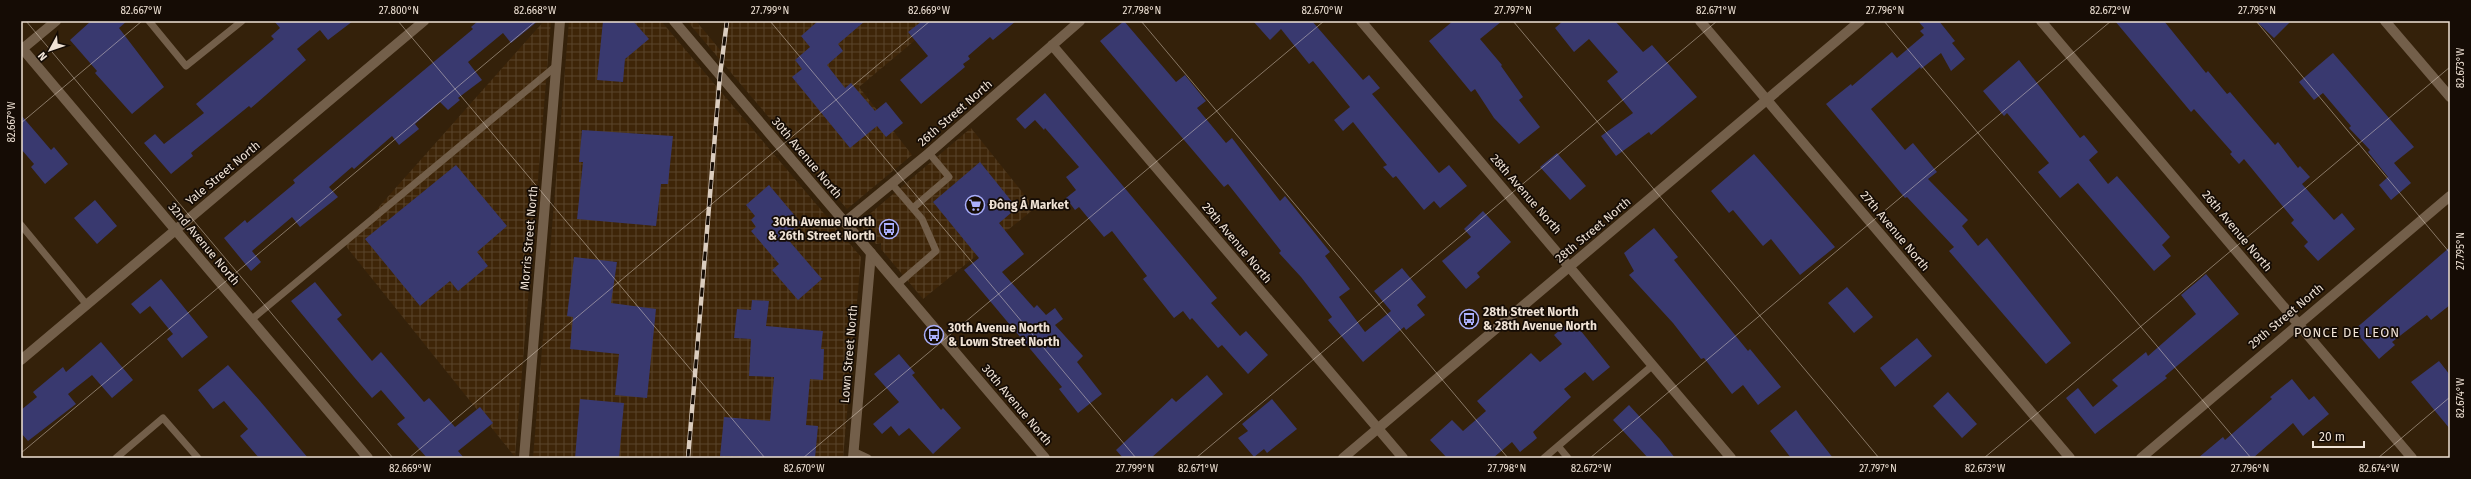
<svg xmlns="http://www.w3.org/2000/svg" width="2471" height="479" font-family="'Fira Sans',sans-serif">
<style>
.industrial{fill:url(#industrial-grid)}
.building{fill:#39396f}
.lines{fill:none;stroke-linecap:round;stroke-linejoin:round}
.service{stroke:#735f4a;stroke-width:7}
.minor{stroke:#735f4a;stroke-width:10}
.tertiary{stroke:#735f4a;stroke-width:10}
.rail-casing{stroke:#dbcdbf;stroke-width:4.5}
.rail{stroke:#150c05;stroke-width:3;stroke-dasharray:9;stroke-linecap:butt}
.ticks{fill:none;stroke:#efe2d5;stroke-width:1;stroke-opacity:0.45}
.labels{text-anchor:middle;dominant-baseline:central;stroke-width:3.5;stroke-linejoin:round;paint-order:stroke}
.street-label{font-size:12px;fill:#efe2d5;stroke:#150c05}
.poi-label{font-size:12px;font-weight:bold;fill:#efe2d5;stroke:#150c05;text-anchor:start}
.neighbourhood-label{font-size:13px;letter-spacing:1px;fill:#efe2d5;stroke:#150c05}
.neatline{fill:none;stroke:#efe2d5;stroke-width:1.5}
.ticks-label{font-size:10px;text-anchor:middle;fill:#efe2d5}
</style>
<defs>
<pattern id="industrial-grid" width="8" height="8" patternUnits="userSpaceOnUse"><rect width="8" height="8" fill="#3e2508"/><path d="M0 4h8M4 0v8" fill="none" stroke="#5a442b"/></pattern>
</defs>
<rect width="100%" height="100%" fill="#34210a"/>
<path class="industrial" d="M544 21H551L515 457 345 245Z
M569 21H661L861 257 843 458H533Z
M687 21H696L721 51 725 21H938L859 87 912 155 847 209Z
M971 128 1035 208 923 299 881 249V243L876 244 859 223Z"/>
<path class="building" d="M91 21H127L119 28 164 87 132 114 95 73 97 71 70 40Z
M274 21H353L328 40 320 30 297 49 306 60 251 108 249 106 191 153 193 156 171 174 144 143 155 134 164 144 204 113 196 104 274 39 271 36 280 28Z
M478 21H538L511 43 503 33 468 62 482 80 458 98 460 100 448 110 440 102 415 124 419 129 399 145 392 136 354 169 352 167 329 187 338 197 300 227 292 217 252 251 261 262 251 271 224 238 245 220 247 223 295 183 293 180 473 29 471 27Z
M603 21H633L649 39 625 59 623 82 597 80Z
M818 21H865L838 44 843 51 827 65 845 88 851 83 875 111 886 102 903 123 886 137 877 126 850 148 792 77 802 69 795 60 810 47 801 36Z
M922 21H1016L993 40 990 37 968 56 970 59 963 64 965 67 921 104 900 80 928 56 908 32Z
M1124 21 1176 82 1185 75 1206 101 1197 108 1226 143 1232 138 1280 201 1285 196 1330 252 1325 256 1350 289 1339 297 1365 332 1391 311 1374 291 1402 268 1426 297 1417 305 1425 315 1406 330 1404 327 1363 362 1328 320 1332 317 1301 277 1279 253 1281 251 1228 184 1224 187 1100 41Z
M1253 21H1312L1363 80 1369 75 1380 88 1372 94 1439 173 1449 165 1467 186 1440 208 1434 201 1424 210 1396 176 1393 178 1383 167 1387 165 1353 122 1343 131 1334 120 1350 107 1313 61 1309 64 1281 29 1270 40Z
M1453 21H1502L1480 39 1502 65 1501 66 1523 97 1519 100 1540 127 1519 144 1494 118 1475 89 1471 92 1429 41Z
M1563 21H1615L1643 52 1652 45 1697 97 1651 135 1649 132 1616 156 1601 136 1633 113 1607 81 1618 72 1589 39 1574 52 1555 28Z
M1918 21H1939L1955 41 1952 43 1965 59 1951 71 1941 53 1921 69 1920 67 1871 109 1905 150 1913 143 1937 172 1928 179 1968 220 1962 226 1978 246 1987 238 2071 343 2046 364 1949 251 1954 247 1907 197 1905 198 1826 104 1851 84 1852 86 1892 52 1897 58 1924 35 1920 31 1924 28Z
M2115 21H2164L2206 73 2208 71 2227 94 2230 92 2275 145 2278 142 2298 168 2300 166 2310 177 2302 184 2334 220 2342 213 2355 229 2318 261 2304 246 2308 242 2291 223 2294 220 2244 159 2239 164 2230 154 2232 152 2194 109 2191 112Z
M2256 21H2291L2274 38Z
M2333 53 2414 147 2394 163 2411 183 2391 200 2379 185 2388 177 2368 152 2370 150 2349 128 2351 126 2323 93 2314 100 2299 82Z
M2019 60 2080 138 2084 135 2098 152 2089 160 2108 184 2117 176 2170 237 2162 245 2171 256 2154 271 2078 183 2060 198 2038 172 2049 163 2007 113 2004 116 1983 91Z
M1045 93 1217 298 1211 303 1240 336 1246 331 1268 355 1248 374 1222 345 1218 348 1192 318 1190 320 1183 311 1174 318 1143 279 1147 276 1112 231 1104 237 1079 207 1075 210 1066 198 1076 190 1066 177 1079 167 1045 128 1044 130 1035 120 1025 129 1016 119Z
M21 115 51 150 54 147 68 164 45 184 31 167 34 164 21 149Z
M582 130 673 136 668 184H661L656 226 577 219 583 162H579Z
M1557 153 1586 186 1570 200 1540 167Z
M1754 154 1835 247 1800 275 1771 239 1763 246 1733 210 1729 213 1711 191Z
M980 162 1017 208 999 223 1024 254 1002 272 1034 308 1037 305 1046 315 1055 308 1063 319 1055 325 1083 356 1077 362 1102 394 1078 413 1059 389 1062 387 964 270 979 258 933 202Z
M456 165 507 226 477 252 488 266 458 291 450 281 420 306 365 239Z
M769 185 801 223 785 236 822 279 798 300 772 270 779 264 751 231 756 227 751 220 755 216 746 205Z
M95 200 117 226 97 244 74 218Z
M1483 211 1511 242 1477 273 1480 277 1466 289 1442 261 1471 237 1464 229Z
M1654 228 1678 257 1674 260 1748 351 1750 349 1781 387 1758 405 1743 385 1732 394 1704 358 1701 359 1673 323 1629 275 1634 271 1624 253Z
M2450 247V305L2431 320 2427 315 2392 342 2395 345 2379 359 2354 330Z
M574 257 617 262 611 303 656 309 647 398 615 395 619 354 570 349 573 317 567 316Z
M2206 274 2239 314 2165 376 2167 378 2095 434 2066 398 2078 388 2093 407 2118 386 2112 380 2146 352 2148 356 2196 314 2181 295Z
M161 279 208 337 182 358 167 339 173 334 150 306 140 314 131 304Z
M315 282 342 315 337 319 372 361 381 352 424 402 429 398 455 427 480 407 493 423 458 451 464 458H427L397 424 405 418 381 390 372 398 354 377 291 301Z
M1847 287 1873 317 1854 333 1828 303Z
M752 300 769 301 766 326 823 331 821 349H824L823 380 810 379 806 425 818 426 815 458 720 456 724 417 770 421 774 377 749 376 751 339 734 338 737 309 751 310Z
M1572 320 1610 367 1593 381 1585 372 1564 389 1571 397 1533 432 1537 438 1520 452 1512 442 1493 458H1447L1430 440 1452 420 1463 431 1486 411 1477 401 1531 353 1540 362 1562 344 1554 335Z
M1917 338 1932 356 1895 387 1880 368Z
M101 342 133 380 112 398 92 375 68 394 76 404 28 441 21 433V410L37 397 33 392 63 367 66 372Z
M899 354 915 373 912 375 941 410 943 408 961 428 933 454 909 428 899 436 891 426 882 434 873 424 899 402 874 374Z
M2439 361 2450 375V429L2411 382Z
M228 365 260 401 308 458H259L240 436 248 429 224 401 213 409 198 390Z
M1207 375 1223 394 1151 458H1123L1116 450 1172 398 1176 402Z
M2292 379 2309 400 2314 396 2329 414 2303 436 2293 423 2253 458H2198L2223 437 2225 440 2272 399 2270 397Z
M1948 392 1977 424 1962 438 1933 406Z
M580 399 624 403 619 458H575Z
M1272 399 1297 429 1267 453 1264 449 1254 457 1238 438 1248 431 1242 424Z
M1629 405 1660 439 1675 458H1648L1613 420Z
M1796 410 1801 417 1833 458H1791L1770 431Z"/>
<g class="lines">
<path class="service" d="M149 21 186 66 242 21
M892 184 922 219 936 251 898 284
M913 208 949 177 929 153
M21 225 87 305
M251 320 556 66
M1558 446 1568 458
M853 451 868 458
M116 458 163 418 198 458
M1544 458 1653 365"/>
<path class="minor" d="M1361 21 1731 458
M1700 21 2070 458
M2041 21 2412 458
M2385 21 2450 97
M1052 45 1403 458
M21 47 368 458
M21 50 56 21
M845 222 929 153 1080 21
M21 360 424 21
M524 458 560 21
M853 458 871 253
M2141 458 2450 196"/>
<path class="tertiary" d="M674 21 1045 458
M1343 458 1860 21"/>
<defs>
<path id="rail" d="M688 458 720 75 727 21"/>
</defs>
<use href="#rail" class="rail-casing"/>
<use href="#rail" class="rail"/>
</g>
<path class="ticks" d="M26 21 393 458M398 21 765 458M770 21 1136 458M1141 21 1508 458M1513 21 1879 458M1884 21 2251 458M2256 21 2450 253M21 123 142 21M21 453 536 21M21 457 22 458M409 458 930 21M803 458 1324 21M1196 458 1717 21M1590 458 2111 21M1984 458 2450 67M2378 458 2450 397"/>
<defs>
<symbol id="supermarket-ring" viewBox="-11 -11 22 22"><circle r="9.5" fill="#150c05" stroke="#aaaffb" stroke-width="1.5"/><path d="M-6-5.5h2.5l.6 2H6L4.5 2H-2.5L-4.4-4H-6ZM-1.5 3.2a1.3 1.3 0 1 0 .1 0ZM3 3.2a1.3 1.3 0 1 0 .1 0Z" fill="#aaaffb"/></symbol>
<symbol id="bus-ring" viewBox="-11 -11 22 22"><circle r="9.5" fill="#150c05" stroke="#aaaffb" stroke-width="1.5"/><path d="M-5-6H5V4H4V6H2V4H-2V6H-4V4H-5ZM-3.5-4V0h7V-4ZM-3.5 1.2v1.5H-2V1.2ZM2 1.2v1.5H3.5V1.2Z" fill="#aaaffb"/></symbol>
</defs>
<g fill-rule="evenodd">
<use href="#supermarket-ring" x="964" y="194" width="22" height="22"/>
<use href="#bus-ring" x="878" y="218" width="22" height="22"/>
<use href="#bus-ring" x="1458" y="308" width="22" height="22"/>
<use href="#bus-ring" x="923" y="324" width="22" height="22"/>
</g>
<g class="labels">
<g class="street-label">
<text transform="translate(955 113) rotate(-41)">26th Street North</text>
<text transform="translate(807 158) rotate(50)">30th Avenue North</text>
<text transform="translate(223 173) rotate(-40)">Yale Street North</text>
<text transform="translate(1526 194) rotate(49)">28th Avenue North</text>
<text transform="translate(1593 230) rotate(-40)">28th Street North</text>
<text transform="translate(1895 231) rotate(50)">27th Avenue North</text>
<text transform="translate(2237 231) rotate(50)">26th Avenue North</text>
<text transform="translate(529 238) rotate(-85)">Morris Street North</text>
<text transform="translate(1237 243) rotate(50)">29th Avenue North</text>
<text transform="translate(204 244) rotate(50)">32nd Avenue North</text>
<text transform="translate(2286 316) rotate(-40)">29th Street North</text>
<text transform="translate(849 354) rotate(-85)">Lown Street North</text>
<text transform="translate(1017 405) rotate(50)">30th Avenue North</text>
</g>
<g class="poi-label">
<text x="989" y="205">Đông Á Market</text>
<text x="875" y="222" text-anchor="end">30th Avenue North<tspan x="875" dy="14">&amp; 26th Street North</tspan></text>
<text x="1483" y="312">28th Street North<tspan x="1483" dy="14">&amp; 28th Avenue North</tspan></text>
<text x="948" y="328">30th Avenue North<tspan x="948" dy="14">&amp; Lown Street North</tspan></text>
</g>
<g class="neighbourhood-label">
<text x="2347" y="332">PONCE DE LEON</text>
</g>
</g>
<rect width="2471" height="479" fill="none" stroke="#150c05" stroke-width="44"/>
<g transform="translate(50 50) rotate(230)" stroke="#150c05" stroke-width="3" paint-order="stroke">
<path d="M0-3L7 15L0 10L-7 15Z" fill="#efe2d5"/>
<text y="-6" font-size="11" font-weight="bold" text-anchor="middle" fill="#efe2d5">N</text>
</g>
<path d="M2313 441v6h51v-6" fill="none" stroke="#efe2d5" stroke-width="2"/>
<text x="2319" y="441" font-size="12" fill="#efe2d5" stroke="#150c05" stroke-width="3" paint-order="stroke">20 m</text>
<rect x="22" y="22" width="2427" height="435" class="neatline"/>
<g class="ticks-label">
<text x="141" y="14">82.667°W</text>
<text x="399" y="14">27.800°N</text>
<text x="535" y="14">82.668°W</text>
<text x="770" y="14">27.799°N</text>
<text x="929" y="14">82.669°W</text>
<text x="1142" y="14">27.798°N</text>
<text x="1322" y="14">82.670°W</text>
<text x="1513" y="14">27.797°N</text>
<text x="1716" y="14">82.671°W</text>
<text x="1885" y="14">27.796°N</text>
<text x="2110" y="14">82.672°W</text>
<text x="2257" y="14">27.795°N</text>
<text transform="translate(2460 68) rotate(-90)" y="4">82.673°W</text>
<text transform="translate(11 122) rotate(-90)" y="4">82.667°W</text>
<text transform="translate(2460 251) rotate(-90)" y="4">27.795°N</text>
<text transform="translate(2460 398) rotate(-90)" y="4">82.674°W</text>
<text x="410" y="472">82.669°W</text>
<text x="804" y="472">82.670°W</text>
<text x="1135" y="472">27.799°N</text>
<text x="1198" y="472">82.671°W</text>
<text x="1507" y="472">27.798°N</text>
<text x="1591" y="472">82.672°W</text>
<text x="1878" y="472">27.797°N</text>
<text x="1985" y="472">82.673°W</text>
<text x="2250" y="472">27.796°N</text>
<text x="2379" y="472">82.674°W</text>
</g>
</svg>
